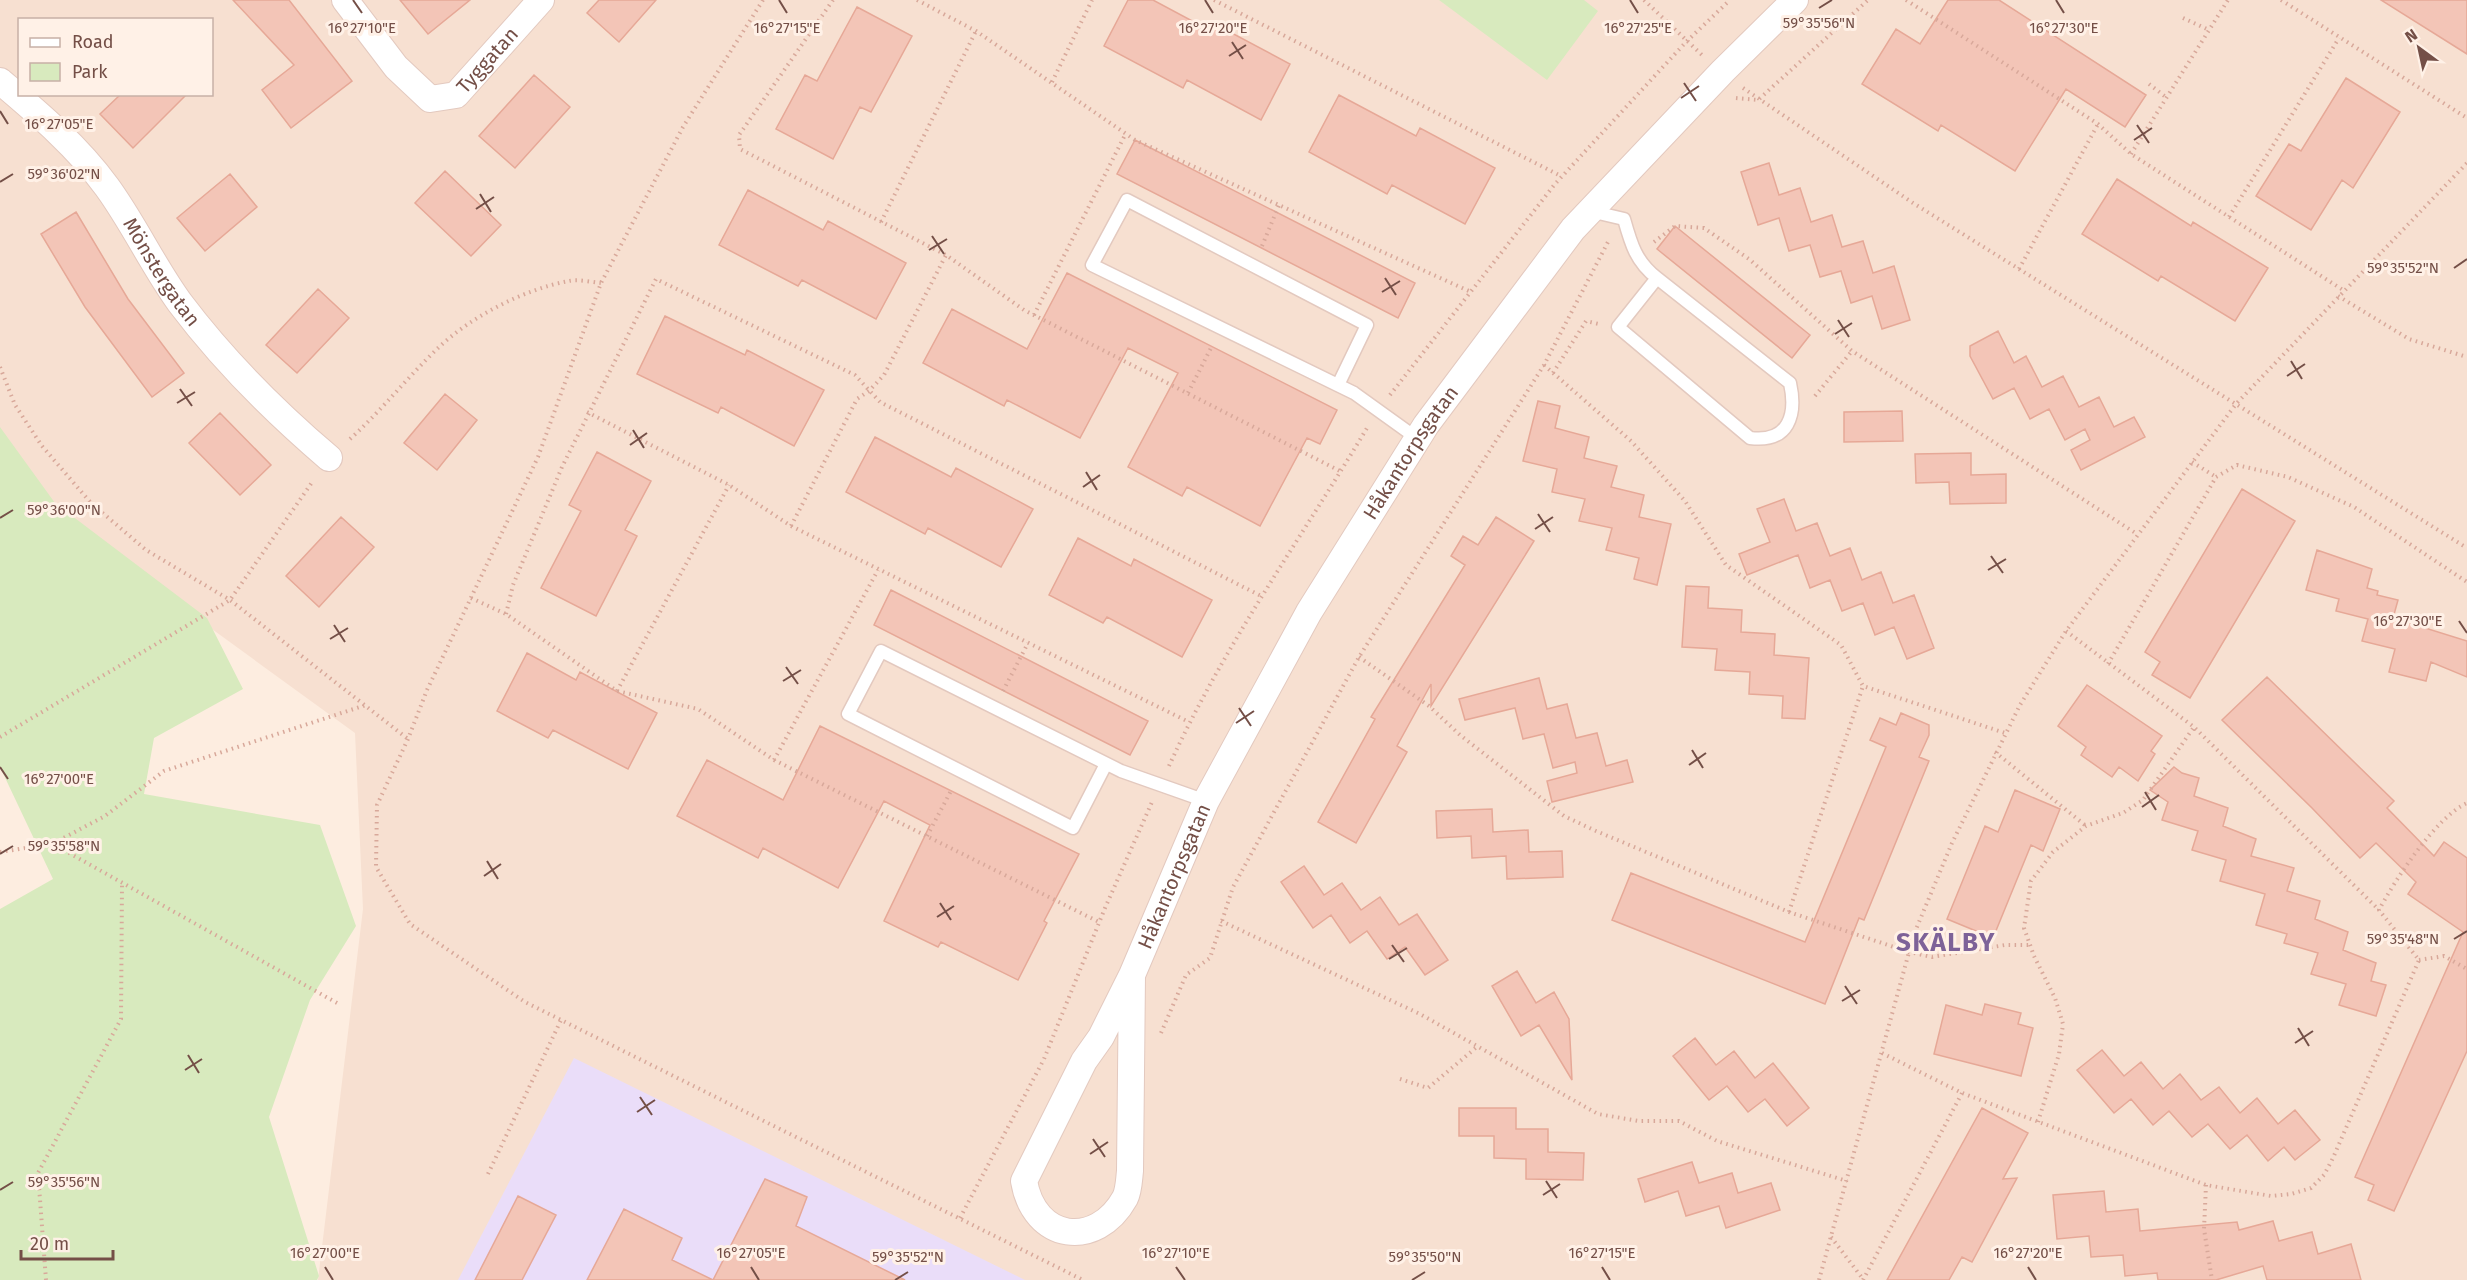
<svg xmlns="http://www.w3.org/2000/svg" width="2467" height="1280" font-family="'Fira Sans',sans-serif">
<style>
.residential{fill:#f7e0d1;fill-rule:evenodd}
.education{fill:#eaddf9}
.green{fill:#d8eabe}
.building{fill:#f3c5b7;stroke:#e6a897;stroke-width:1.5}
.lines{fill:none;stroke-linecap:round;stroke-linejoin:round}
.service-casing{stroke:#e3c9bf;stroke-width:15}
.minor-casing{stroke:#e3c9bf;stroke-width:28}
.path{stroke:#d8a89a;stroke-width:4;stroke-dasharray:1.5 4.5;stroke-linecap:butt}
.service{stroke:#fff;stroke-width:12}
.minor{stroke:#fff;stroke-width:26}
.ticks{fill:none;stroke:#744f47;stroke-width:2}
.labels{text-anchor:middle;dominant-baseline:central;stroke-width:6;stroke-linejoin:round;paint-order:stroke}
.street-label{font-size:20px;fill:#744f47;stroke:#fff1e7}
.district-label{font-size:26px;font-weight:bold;letter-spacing:1.5px;fill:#7d6298;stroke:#fff1e7}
.ticks-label{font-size:15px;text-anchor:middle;fill:#744f47;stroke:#fff1e7;stroke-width:6;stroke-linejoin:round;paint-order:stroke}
</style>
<rect width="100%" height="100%" fill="#fdede0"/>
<path class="residential" d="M0 0H2467V1280H318L363 909 355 733 92 542 0 451ZM20 20H212V94H20Z"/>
<path class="education" d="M574 1058 1025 1280H458Z"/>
<path class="green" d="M1439 0H1584L1598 11 1547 80Z
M0 427 55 503 207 618 243 689 154 738 144 794 320 825 356 926 310 1000 269 1117 319 1276 317 1280H0V909L53 879 0 767Z"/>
<path class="building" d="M233 0H289L352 81 291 128 262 90 294 65Z
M400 0H470L428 34Z
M599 0H656L619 42 587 13Z
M1128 0H1153L1209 30 1213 23 1290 64 1261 120 1187 80 1183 88 1104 46Z
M1948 0H1999L2146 95 2125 127 2066 89 2015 171 1941 125 1938 131 1862 84 1896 29 1920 44Z
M2381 0H2467V54Z
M857 7 912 36 871 112 860 107 833 159 776 129 805 75 817 81Z
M534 75 570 107 515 168 479 136Z
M2346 78 2400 112 2353 188 2342 180 2311 230 2256 196 2289 144 2301 151Z
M121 94H187L133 148 100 114Z
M1339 95 1416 136 1420 128 1495 168 1465 224 1392 185 1387 194 1309 152Z
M1135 140 1415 283 1398 318 1117 174Z
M1769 163 1779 195 1800 188 1811 222 1832 215 1842 247 1863 241 1873 273 1894 266 1910 320 1882 329 1872 296 1851 303 1841 271 1820 277 1810 245 1789 251 1779 218 1758 225 1741 172Z
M445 171 501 225 471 256 415 203Z
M230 174 257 207 205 251 177 218Z
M2117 179 2191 226 2193 222 2268 268 2235 321 2161 276 2158 281 2082 234Z
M748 190 823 230 828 221 906 263 876 319 802 280 798 286 719 245Z
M76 212 128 299 184 373 152 397 85 307 41 234Z
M1675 226 1810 335 1792 358 1657 249Z
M1067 273 1337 410 1320 444 1307 438 1260 526 1187 487 1182 496 1128 467 1178 373 1128 348 1080 438 1007 400 1004 406 923 363 952 309 1027 349Z
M318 289 349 318 297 373 266 345Z
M665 316 745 355 747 350 824 390 794 446 721 407 718 413 637 374Z
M1998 331 2014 363 2026 356 2042 387 2063 376 2079 407 2099 397 2114 427 2134 417 2145 437 2081 470 2071 450 2090 440 2085 429 2065 440 2049 409 2030 419 2014 388 1993 399 1970 356V346Z
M445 394 477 420 437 470 404 443Z
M1538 401 1560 406 1555 428 1589 437 1584 458 1617 466 1611 487 1644 495 1639 517 1671 524 1657 585 1634 579 1639 558 1606 550 1612 528 1579 521 1585 499 1552 492 1557 469 1523 461Z
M1902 411 1903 441 1844 442V412Z
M220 413 271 465 240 495 189 443Z
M875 437 951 477 956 468 1033 509 1001 567 928 528 925 534 846 492Z
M597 452 651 481 625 530 637 536 596 616 541 588 581 511 569 505Z
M1971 453V475L2006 474V503L1950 504 1949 482 1916 483 1915 454Z
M2242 489 2295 521 2190 698 2152 675 2160 662 2145 652Z
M1784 499 1796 531 1817 523 1830 556 1850 548 1862 580 1881 572 1893 603 1914 595 1934 648 1907 659 1894 627 1875 635 1863 603 1842 611 1830 580 1810 588 1798 555 1747 575 1739 554 1770 542 1757 509Z
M341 517 374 547 319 607 286 576Z
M1496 517 1534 541 1431 706V684L1397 746 1407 752 1356 843 1318 822 1375 719 1371 717 1465 565 1451 556 1463 536 1478 545Z
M1078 538 1131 566 1134 559 1212 600 1182 657 1107 617 1103 623 1049 595Z
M2317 550 2372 569 2367 588 2378 591 2377 595 2398 600 2393 618 2467 641V677L2431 662 2426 681 2389 672 2395 649 2362 641 2368 619 2336 611 2339 599 2306 590Z
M1686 586 1709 587 1708 608 1742 610 1741 632 1775 634 1774 655 1809 658 1805 719 1782 718 1783 696 1749 694 1750 672 1715 670 1717 649 1682 647Z
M891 590 1148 721 1130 755 874 625Z
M527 653 576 680 580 672 657 713 628 769 553 730 548 738 497 711Z
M2267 677 2394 801 2387 808 2434 856 2444 842 2467 858V1051L2394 1211 2368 1200 2374 1185 2355 1177 2463 932 2408 894 2416 882 2376 843 2360 858 2312 808 2222 720Z
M1539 678 1547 709 1567 704 1576 738 1597 733 1606 766 1627 760 1633 782 1552 802 1547 781 1577 773 1575 762 1553 768 1544 734 1523 739 1515 708 1465 720 1459 699Z
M2087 685 2162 736 2151 751 2155 754 2138 781 2119 767 2112 777 2081 755 2086 747 2058 726Z
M1901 713 1929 725V735L1919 757 1929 761 1864 920 1859 918 1825 1004 1612 920 1631 873 1805 942 1886 747 1870 740 1880 718 1896 725Z
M820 726 1079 854 1044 921 1047 923 1018 980 941 942 938 947 884 921 930 825 884 801 838 888 763 848 758 858 677 816 707 760 783 800Z
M2174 767 2182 773 2199 778 2194 796 2228 808 2223 826 2256 839 2251 856 2294 868 2287 891 2320 901 2315 919 2348 932 2343 950 2376 963 2371 981 2386 985 2376 1016 2339 1005 2346 984 2311 974 2318 953 2284 943 2287 934 2256 925 2265 894 2220 881 2226 860 2192 850 2198 831 2162 820 2168 802 2150 790Z
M2015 790 2060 809 2043 851 2031 845 1993 938 1947 919 1985 826 1998 832Z
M1492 809 1493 832 1528 830 1529 852 1562 851 1563 877 1507 879 1506 856 1472 858 1471 836 1437 838 1436 811Z
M1304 866 1324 895 1342 883 1361 910 1380 897 1399 925 1417 914 1448 960 1425 975 1405 947 1387 959 1367 931 1350 943 1331 915 1313 928 1281 882Z
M1517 971 1536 1003 1554 992 1569 1019 1572 1080 1539 1025 1521 1036 1492 986Z
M1985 1004 2021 1013 2018 1024 2033 1028 2021 1076 1934 1054 1946 1005 1982 1015Z
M1695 1038 1716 1065 1734 1051 1755 1078 1773 1063 1809 1108 1787 1126 1765 1099 1748 1112 1727 1086 1709 1100 1673 1056Z
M2102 1050 2124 1076 2141 1062 2163 1089 2180 1074 2201 1100 2219 1087 2240 1113 2257 1098 2278 1124 2295 1110 2320 1140 2295 1160 2284 1147 2268 1161 2247 1135 2230 1149 2208 1124 2192 1137 2169 1111 2153 1125 2131 1099 2114 1113 2077 1070Z
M1459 1108H1516V1129H1548V1152L1584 1153 1583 1180 1526 1179V1159L1494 1158V1136H1459Z
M1982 1108 2028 1133 2003 1179 2017 1178 1972 1262 1962 1257 1949 1280H1887Z
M1692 1162 1699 1183 1732 1173 1738 1193 1771 1183 1780 1210 1726 1228 1719 1206 1686 1216 1678 1191 1645 1202 1638 1179Z
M765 1179 807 1197 796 1226 905 1280H587L624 1209 682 1238 672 1260 713 1280Z
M2104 1191 2106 1212 2138 1209 2140 1231 2237 1222 2239 1230 2273 1221 2279 1241 2312 1232 2318 1254 2351 1244 2361 1280H2267L2263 1266 2216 1280H2158L2157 1273 2125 1276 2123 1255 2091 1257 2089 1236 2057 1239 2053 1195Z
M518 1196 556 1215 522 1280H475Z"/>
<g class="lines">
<defs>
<path id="service" d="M1590 211 1624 219C1631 244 1636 262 1657 278L1790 383C1797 415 1789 443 1750 438L1618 327 1657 278
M1338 385 1367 325 1127 200 1092 265 1354 393 1418 439
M1106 764 1073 828 848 714 881 651 1121 771 1206 801"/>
<g id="minor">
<path id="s1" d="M345 0 396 67 430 99 456 95 541 0"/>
<path id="s2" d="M0 81C39 114 77 146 107 187 134 224 153 266 180 303 223 360 275 412 329 458"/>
<path id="s3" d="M1132 975 1130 1171C1129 1179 1129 1190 1125 1198 1096 1250 1034 1241 1024 1181L1084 1061 1101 1037 1132 975 1206 801 1309 612 1426 425 1573 229 1723 71 1795 0"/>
</g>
</defs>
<use href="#service" class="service-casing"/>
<use href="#minor" class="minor-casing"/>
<path class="path" d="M763 0 683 127 601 283 538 457 427 690 408 739 377 805 376 867 410 924 525 1002 1083 1280
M833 0 739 135 740 149 946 255 1024 310 1340 471
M917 0 976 31 1135 140 1469 291
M1214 0 1561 176
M1644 0 1702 55
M1906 0 2098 124 2131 154 2343 290
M2281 0 2467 118
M2183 18 2209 30
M1052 82 1092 0
M2149 84 2167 98
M1743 88 1913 203 2467 548
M1736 98 1758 100 1868 0
M2131 154 2228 0
M2229 217 2339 38
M881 222 976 31
M1654 242 1675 226 1704 228 1749 259 1852 351 2137 534
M1262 246 1279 205
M2019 269 2098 124
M2338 296 2409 339 2467 357
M1034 315 1126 133
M1544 365 1631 441 1685 501 1726 565 1841 645 1863 686 2008 734
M0 367 15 405 42 446 91 503 146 550 230 600 408 739
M1553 373 1586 321 1599 324
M1188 393 1212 346
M1390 395 1555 184 1686 42 1730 0
M1815 396 1852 351
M587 412 729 485 791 526 1189 722
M350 439C381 411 406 379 436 350 468 318 524 289 569 281 578 279 591 282 601 283
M2192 462 2216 477
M791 526 857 399 869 391 884 375 946 255
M471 598 506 614 617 691 698 709 774 760 1099 922
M506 614 513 585 562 467 656 279 855 375 880 402 1263 597
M2066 631 2194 727 2379 910
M1359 657 1429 706 1460 735 1564 816 1596 831 1789 912 1909 952 1932 957 2005 945H2030
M2108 664 2216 477 2237 465 2288 477 2354 507 2467 582
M617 691 729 485
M1003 691 1028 643
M0 737 230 600 313 481
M1995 752 2086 826
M774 760 878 570
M1169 766C1223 647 1300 540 1367 428
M927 836 952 789
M53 844 337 1003
M0 852 52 844 105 816 164 771 366 705
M1789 912 1863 686
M1221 921 1420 1014 1598 1114 1639 1121H1679L1717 1141 1847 1181
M2419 960 2444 956 2467 969
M1161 1033 1186 975 1210 958 1233 887 1359 657 1544 365 1609 240
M1882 1053 1962 1093 2206 1185 2271 1196 2291 1194 2311 1188 2324 1175 2333 1158 2419 960 2379 910C2395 880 2436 817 2467 803
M1400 1079 1428 1088 1478 1046
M2038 1122 2059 1054 2063 1024 2055 998 2034 956 2024 928 2031 881 2053 852 2086 826 2123 813 2143 800 2194 727
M488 1174 561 1020
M2206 1185 2204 1229 2212 1280
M960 1218 1044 1059 1105 908 1152 802
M1831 1237 1863 1279
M46 1280 38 1173 121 1019 122 883
M1819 1280 1914 934 1952 843 2020 705 2066 631 2236 404 2467 163
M1863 1280 1962 1093"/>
<use href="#service" class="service"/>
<use href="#minor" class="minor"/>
</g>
<path class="ticks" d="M353 0 362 13M779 0 787 13M1205 0 1213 13M1630 0 1638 13M2056 0 2064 13M1819 8 1832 0M1232 42 1243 59M1229 56 1246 45M1684 83 1696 101M1681 98 1699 86M0 111 8 124M2137 125 2149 143M2134 140 2152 128M0 182 13 174M480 194 491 212M476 209 494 197M932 236 944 254M929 250 947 239M2454 268 2467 259M1385 278 1396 295M1382 292 1400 281M1838 320 1849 337M1835 334 1852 323M2291 361 2302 379M2287 376 2305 364M180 389 192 406M177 403 195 392M633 430 644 448M630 445 647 433M1086 472 1097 490M1083 487 1100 475M1538 514 1550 532M0 518 13 510M1535 529 1553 517M1991 556 2003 573M1988 570 2006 559M2459 621 2467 633M334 625 345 642M330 639 348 628M786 667 798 684M783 681 801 670M1239 708 1251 726M1236 723 1254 711M1692 750 1703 768M1689 765 1706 753M0 767 8 779M2145 792 2156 810M2142 807 2159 795M0 854 13 846M487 861 498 879M484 876 501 864M940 903 951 920M937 917 954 906M2454 939 2467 931M1392 945 1404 962M1389 959 1407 948M1845 986 1857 1004M1842 1001 1860 990M2298 1028 2309 1046M2295 1043 2313 1031M188 1055 199 1073M185 1070 202 1059M640 1097 652 1115M637 1112 655 1100M1093 1139 1105 1157M1090 1154 1108 1142M1546 1181 1557 1198M0 1190 13 1182M1543 1195 1560 1184M325 1267 333 1280M751 1267 759 1280M1176 1267 1185 1280M1602 1267 1610 1280M2028 1267 2036 1280M895 1280 908 1272M1412 1280 1425 1272"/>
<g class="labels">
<g class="street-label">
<text stroke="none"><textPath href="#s1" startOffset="204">Tyggatan</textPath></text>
<text stroke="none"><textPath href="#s2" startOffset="252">Mönstergatan</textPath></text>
<text stroke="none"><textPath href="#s3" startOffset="1192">Håkantorpsgatan</textPath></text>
<text stroke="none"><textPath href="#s3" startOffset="706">Håkantorpsgatan</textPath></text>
</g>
<g class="district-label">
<text x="1946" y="942">SKÄLBY</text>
</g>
</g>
<g class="ticks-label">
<text x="1819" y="28">59°35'56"N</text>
<text x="362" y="33">16°27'10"E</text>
<text x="787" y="33">16°27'15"E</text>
<text x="1213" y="33">16°27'20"E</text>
<text x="1638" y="33">16°27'25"E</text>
<text x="2064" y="33">16°27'30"E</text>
<text x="59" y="129">16°27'05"E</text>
<text x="64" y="179">59°36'02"N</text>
<text x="2403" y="273">59°35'52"N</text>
<text x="64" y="515">59°36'00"N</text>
<text x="2408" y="626">16°27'30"E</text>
<text x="59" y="784">16°27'00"E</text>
<text x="64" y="851">59°35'58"N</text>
<text x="2403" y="944">59°35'48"N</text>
<text x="64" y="1187">59°35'56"N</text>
<text x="325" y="1258">16°27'00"E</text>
<text x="751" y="1258">16°27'05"E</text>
<text x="1176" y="1258">16°27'10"E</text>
<text x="1602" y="1258">16°27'15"E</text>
<text x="2028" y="1258">16°27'20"E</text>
<text x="908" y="1262">59°35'52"N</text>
<text x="1425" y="1262">59°35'50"N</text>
</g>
<rect x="18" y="18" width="195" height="78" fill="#fff1e7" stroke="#c7b0a7" stroke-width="1.5"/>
<rect x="30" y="38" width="30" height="9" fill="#ffffff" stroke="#c7b0a7" stroke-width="1.5"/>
<text x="72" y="48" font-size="18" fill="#744f47">Road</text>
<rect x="30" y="63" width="30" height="18" fill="#d8eabe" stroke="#c7b0a7" stroke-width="1.5"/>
<text x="72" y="78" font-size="18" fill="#744f47">Park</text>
<g transform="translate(2419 48) rotate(327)" stroke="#fff1e7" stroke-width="4.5" paint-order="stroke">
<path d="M0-4.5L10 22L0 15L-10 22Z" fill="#744f47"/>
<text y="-9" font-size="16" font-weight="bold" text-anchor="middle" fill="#744f47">N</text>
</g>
<path d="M21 1250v9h92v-9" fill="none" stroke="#744f47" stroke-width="3"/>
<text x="30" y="1250" font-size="18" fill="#744f47" stroke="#fff1e7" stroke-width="4.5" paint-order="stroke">20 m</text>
</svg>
